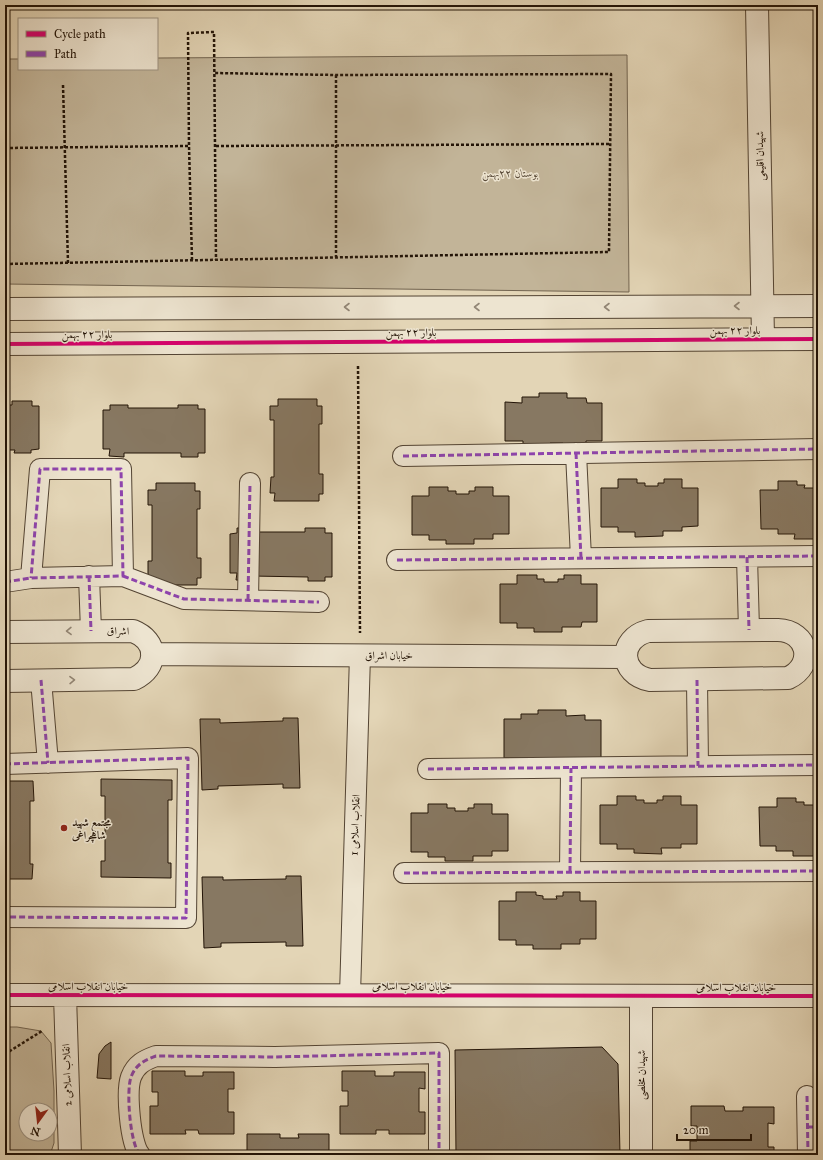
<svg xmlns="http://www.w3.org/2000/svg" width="823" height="1160" font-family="'IM FELL Great Primer',Amiri,serif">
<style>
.green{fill:#c2b498;stroke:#726450;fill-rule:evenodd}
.building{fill:#877862;stroke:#231407}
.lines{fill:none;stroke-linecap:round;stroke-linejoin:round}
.minor-casing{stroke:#534433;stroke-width:22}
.tertiary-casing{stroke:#534433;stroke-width:24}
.path{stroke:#231407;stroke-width:2.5;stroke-dasharray:3 2;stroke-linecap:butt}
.minor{stroke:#ede4d0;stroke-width:20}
.tertiary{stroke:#ede4d0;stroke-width:22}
.quiet{stroke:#8e44ad;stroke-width:3;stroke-dasharray:6 3;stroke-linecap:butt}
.cycleway-casing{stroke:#ede4d0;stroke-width:6}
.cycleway{stroke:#d6006c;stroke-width:4}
.oneway{stroke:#928676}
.poi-dot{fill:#8f2418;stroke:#ede4d0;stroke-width:1.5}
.labels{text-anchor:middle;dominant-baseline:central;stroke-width:3;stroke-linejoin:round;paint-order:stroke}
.street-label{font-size:11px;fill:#231407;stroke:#ede4d0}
.park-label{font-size:11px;font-style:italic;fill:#5b4c3a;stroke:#ede4d0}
.poi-label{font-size:11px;font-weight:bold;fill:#231407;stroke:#ede4d0;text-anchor:start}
</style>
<rect width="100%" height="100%" fill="#e3d5b6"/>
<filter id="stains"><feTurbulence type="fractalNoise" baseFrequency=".005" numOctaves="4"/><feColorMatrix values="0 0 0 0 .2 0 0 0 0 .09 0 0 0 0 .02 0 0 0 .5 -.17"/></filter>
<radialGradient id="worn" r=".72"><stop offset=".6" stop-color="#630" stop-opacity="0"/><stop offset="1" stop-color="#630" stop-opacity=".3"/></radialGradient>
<path class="green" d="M627 55 629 292 5 284V59H19V69H157V58Z
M5 1027H17L41 1031 51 1043 54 1091V1143L50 1155H5ZM26 1110H50V1134H26Z"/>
<path class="building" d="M539 393H567V398H586L587 403H602V441H586V450L563 446V443H550L549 447 523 450V441H505V402L522 403V397H539Z
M278 399H317V406H322V424H319V474H323V494H319V501H274L275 493H270L271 477H274V420H270V406H278Z
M12 401H32V406H39V449L31 450V453H14L15 450H5V405H12Z
M110 405H128V408H178V405H198V409H205V453H198V457H181V453H124V457L109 456 110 449H103V410H110Z
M618 479H637V483H645V486H658V483H664V479H682V488H698V526L682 527V531H663V536L635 537V532H618V527H601V488H618Z
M778 481H797V485H805L804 488H818V485V539H794L795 534H778V529H761L760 490H778Z
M156 483H195V491H200V509H197V558H201V578H197V585H152L148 578V561H152V505H148V490H156Z
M429 487H448V491H456V494H469V491H475V487H493V496H509V534H493V539H474V544H446V540H429V535H412V496H429Z
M237 528H255V532H305V528H325V533H332V577H325V581H308V577L251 576V580H236L237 573H230V534L237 533Z
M517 575H537V579H544V582H558V579H564V575H581V584H597V622H582L581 627H562V632H534V628H517V623H500V584H517Z
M538 710H566V716L585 715V720H601V758H504V719H521V714H538Z
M283 718H298L300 788H283V784L218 786V789L202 790 200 719H220V723L283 721Z
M101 779 172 780V800H168V863H171V878L101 877V861H105V796H101Z
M5 781H33L34 801H30V864H33L32 879H5Z
M617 796H636V800H644V803H657V800H663V796H681V805H697V844H681V848H661L662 854 634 853V849H617V844H600V805H617Z
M777 798H796V802H804V805H817V802H818V856H793V851H776V846H760L759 807H777Z
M428 804H447V808H455V811H468V808H474V804H492V814H508V851H492V856H473V861H445V857H428V852H411V813H428Z
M286 876H301L303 946H286V942L221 943V947L204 948 202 877H223V880L286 879Z
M516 892H536V895L543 896V899H557L556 896H563V892H580V901H596V939H580V944H561V949H533V945H516V940H499V901H516Z
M111 1042V1079L97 1078 99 1054 105 1046Z
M602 1047 618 1064 620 1155H456L455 1050Z
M152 1071H185V1076H203V1072H234V1089H228V1112H234V1134H199L198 1130H185L186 1134H150V1106H158V1092H152Z
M342 1071H375V1076H394V1072H425V1089L419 1088V1112H425V1134H389V1130H376V1134H340V1106H348V1091H342Z
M691 1106H724L725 1111H743V1107H774V1124L768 1123V1147H774V1155H690V1141H697V1126H691Z
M247 1134H280V1138H299L298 1134H329V1151H323V1155H253V1154H247Z"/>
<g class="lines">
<defs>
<path id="minor" d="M576 453 581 558
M403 456 818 449
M747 557 749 630
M397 560 818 556
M89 576 91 631
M123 576 184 599 319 602
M5 582 31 578 123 576 121 469H40L31 578
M248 600 250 483
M41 680 48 763
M697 680 698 766
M5 764 188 758 186 918 5 917
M428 769 818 765
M570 872 571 768
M404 873 818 871
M350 995 360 655
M807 1096 808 1155
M140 1155C130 1144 126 1091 131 1077 136 1064 145 1060 156 1056L275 1057 439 1053V1155"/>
<path id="tertiary" d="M757 5 763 339
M5 309 818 306
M5 344 818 339
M778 630C808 631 816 665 788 678L650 680C619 674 618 639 648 631Z
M5 632 133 631C158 641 159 667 134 679L5 681
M152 654 626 657
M5 995 818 996
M65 995 70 1155
M641 996V1155"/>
</defs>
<use href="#minor" class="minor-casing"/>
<use href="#tertiary" class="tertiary-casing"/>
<path class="path" d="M336 75V257
M63 85 68 263
M216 146 610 144
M5 148 188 146
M192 260 189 146 188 33 214 32 216 260
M5 264 609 252 611 74 336 75 214 73
M358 366 360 633
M5 1054 42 1031"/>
<use href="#minor" class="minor"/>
<use href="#tertiary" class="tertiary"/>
<path class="quiet" d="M576 453 581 558
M403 456 818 449
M747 557 749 630
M397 560 818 556
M89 576 91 631
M123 576 184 599 319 602
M5 582 31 578 123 576 121 469H40L31 578
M248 600 250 483
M41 680 48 763
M697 680 698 766
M5 764 188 758 186 918 5 917
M428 769 818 765
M570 872 571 768
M404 873 818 871
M807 1096 808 1155
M808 1127H818
M140 1155C130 1144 126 1091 131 1077 136 1064 145 1060 156 1056L275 1057 439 1053V1155"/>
<defs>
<path id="cycleway" d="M5 344 818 339
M5 995 818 996"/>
</defs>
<use href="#cycleway" class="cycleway-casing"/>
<use href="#cycleway" class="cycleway"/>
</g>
<defs><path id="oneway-chevron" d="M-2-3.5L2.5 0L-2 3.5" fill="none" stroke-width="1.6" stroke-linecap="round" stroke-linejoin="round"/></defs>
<g class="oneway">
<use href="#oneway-chevron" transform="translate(737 306) rotate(180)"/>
<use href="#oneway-chevron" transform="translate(347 307) rotate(180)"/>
<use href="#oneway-chevron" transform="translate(477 307) rotate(180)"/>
<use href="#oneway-chevron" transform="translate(607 307) rotate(180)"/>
<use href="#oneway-chevron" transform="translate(69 631) rotate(179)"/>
<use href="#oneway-chevron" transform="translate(72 680) rotate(-1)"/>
</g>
<circle class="poi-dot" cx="64" cy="828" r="4"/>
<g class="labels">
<g class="street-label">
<text transform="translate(760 156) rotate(-91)">شهیدان اقلیمی</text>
<text x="735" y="330">بلوار ۲۲ بهمن</text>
<text x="411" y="332">بلوار ۲۲ بهمن</text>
<text x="87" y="334">بلوار ۲۲ بهمن</text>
<text transform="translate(118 631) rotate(1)">اشراق</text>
<text x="389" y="655">خیابان اشراق</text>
<text transform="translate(355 825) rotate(-88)">انقلاب اسلامی 1</text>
<text x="88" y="986">خیابان انقلاب اسلامی</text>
<text x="412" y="986">خیابان انقلاب اسلامی</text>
<text x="736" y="987">خیابان انقلاب اسلامی</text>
<text transform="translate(67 1075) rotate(-92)">انقلاب اسلامی 2</text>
<text transform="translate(641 1075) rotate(-90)">شهیدان مخلصی</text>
</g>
<g class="park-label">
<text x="510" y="173">بوستان ۲۲بهمن</text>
</g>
<g class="poi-label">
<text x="72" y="822">مجتمع شهید<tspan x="72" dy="13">شاهچراغی</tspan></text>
</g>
</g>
<rect width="823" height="1160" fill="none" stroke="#e3d5b6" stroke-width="20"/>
<rect x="6" y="6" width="811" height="1148" fill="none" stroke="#231407" stroke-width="2"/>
<rect x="10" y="10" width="803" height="1140" fill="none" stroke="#231407"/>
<rect x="18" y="18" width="140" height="52" fill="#ede4d0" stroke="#9c9180"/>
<rect x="26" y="31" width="20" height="6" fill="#d6006c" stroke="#9c9180"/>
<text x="54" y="38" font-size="12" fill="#231407">Cycle path</text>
<rect x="26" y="51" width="20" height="6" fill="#8e44ad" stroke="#9c9180"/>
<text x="54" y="58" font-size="12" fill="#231407">Path</text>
<g transform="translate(38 1122) rotate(195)"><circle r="19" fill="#ede4d0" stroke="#9c9180"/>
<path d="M0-3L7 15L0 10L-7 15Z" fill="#8f2418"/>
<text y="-6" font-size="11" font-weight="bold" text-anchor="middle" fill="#231407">N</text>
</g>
<path d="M677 1134v6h74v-6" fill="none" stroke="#231407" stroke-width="2"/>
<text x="683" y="1134" font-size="12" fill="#231407" stroke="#ede4d0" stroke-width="3" paint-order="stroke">20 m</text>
<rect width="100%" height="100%" filter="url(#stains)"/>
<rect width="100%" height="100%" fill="url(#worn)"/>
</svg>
